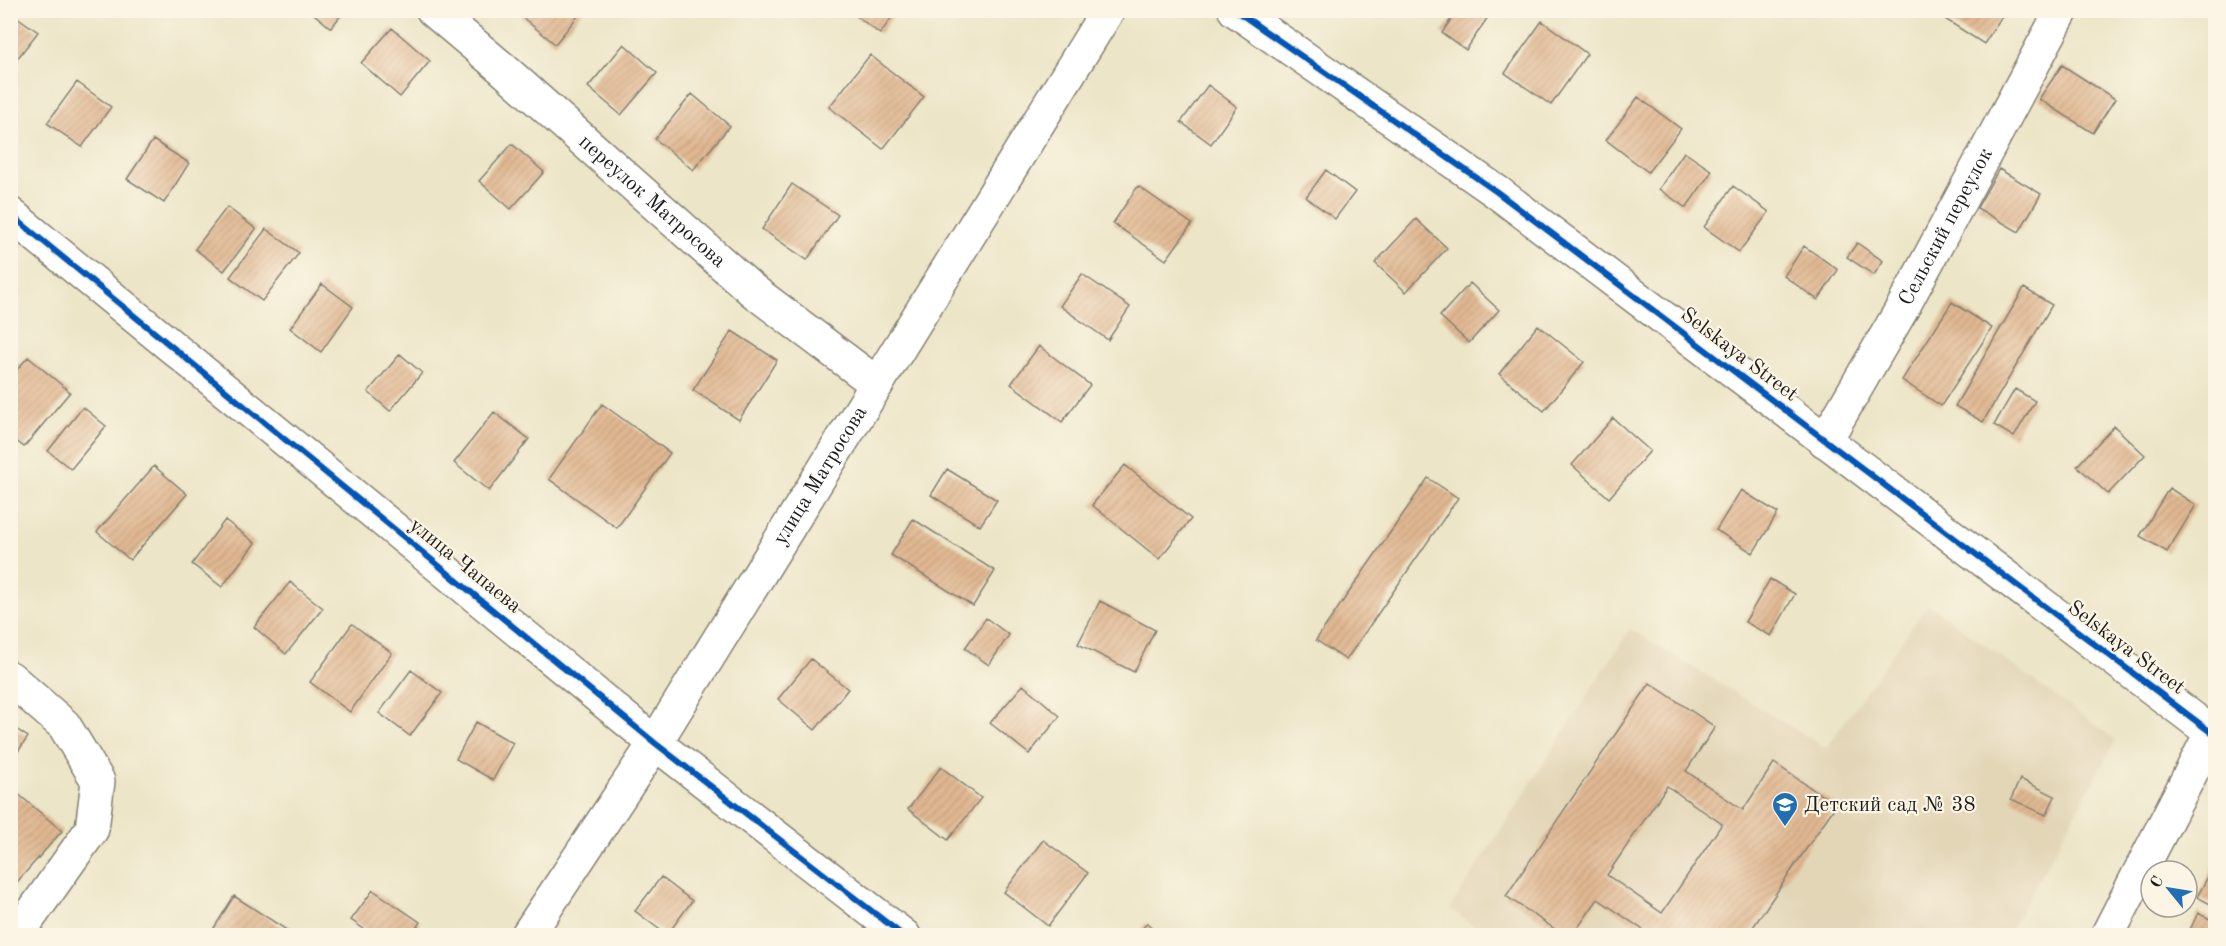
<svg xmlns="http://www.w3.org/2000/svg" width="2226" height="946" font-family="'Old Standard TT',serif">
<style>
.built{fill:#e3d6b7}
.building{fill:url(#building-hatch);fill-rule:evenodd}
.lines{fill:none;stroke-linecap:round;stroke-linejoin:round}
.minor-casing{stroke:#848072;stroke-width:36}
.minor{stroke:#fff;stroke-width:33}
.cycleway-casing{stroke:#fcf5e5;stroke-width:10}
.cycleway{stroke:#0057b8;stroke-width:6}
.labels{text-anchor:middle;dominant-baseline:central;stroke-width:4.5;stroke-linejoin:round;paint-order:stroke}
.street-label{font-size:21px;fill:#1c1c1c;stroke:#fcf5e5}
.poi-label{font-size:21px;fill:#1c1c1c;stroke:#fcf5e5;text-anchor:start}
</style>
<defs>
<pattern id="building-hatch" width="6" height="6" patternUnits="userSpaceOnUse" patternTransform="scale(1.5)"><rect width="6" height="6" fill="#e1b892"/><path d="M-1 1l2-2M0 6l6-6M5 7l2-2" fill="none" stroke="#c09e7d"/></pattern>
</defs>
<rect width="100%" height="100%" fill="#fcf5e5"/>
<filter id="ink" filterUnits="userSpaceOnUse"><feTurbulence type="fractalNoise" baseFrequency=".0167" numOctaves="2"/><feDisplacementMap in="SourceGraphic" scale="12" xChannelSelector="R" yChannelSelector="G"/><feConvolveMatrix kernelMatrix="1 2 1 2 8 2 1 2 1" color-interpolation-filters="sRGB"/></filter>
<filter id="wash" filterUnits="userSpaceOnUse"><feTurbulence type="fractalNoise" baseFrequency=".008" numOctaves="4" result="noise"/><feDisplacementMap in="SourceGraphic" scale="24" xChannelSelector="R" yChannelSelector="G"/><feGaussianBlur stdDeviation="1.35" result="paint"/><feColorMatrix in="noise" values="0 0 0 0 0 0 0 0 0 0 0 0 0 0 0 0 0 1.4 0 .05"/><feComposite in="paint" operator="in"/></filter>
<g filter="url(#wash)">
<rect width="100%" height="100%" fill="#ece5c7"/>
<path class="built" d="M1928 604 2116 740 2008 935 1488 936 1450 909 1630 629 1826 748Z"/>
<g id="blocks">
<path class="building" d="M309 10H345L331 28Z
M528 10H583L555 44 522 17Z
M849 10H897L880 34Z
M1457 10H1485L1490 14 1466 50 1442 33Z
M1950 10H2006L1984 44 1945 19Z
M10 12 38 32 10 68Z
M1542 21 1587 54 1551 105 1505 73Z
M392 28 430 61 400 97 361 63Z
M624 44 657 73 621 115 588 87Z
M870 55 924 97 883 149 829 107Z
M2062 65 2115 99 2093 133 2039 99Z
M77 82 111 107 82 147 47 123Z
M1208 85 1237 107 1211 144 1181 122Z
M692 94 730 126 693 170 655 139Z
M1638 97 1681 129 1648 172 1606 140Z
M153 140 189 163 164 203 127 179Z
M512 144 544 172 511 209 479 181Z
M1684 152 1712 171 1686 208 1659 189Z
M1999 169 2041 194 2019 232 1977 208Z
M1326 170 1355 192 1335 219 1306 197Z
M792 184 838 215 807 260 762 229Z
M1138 186 1192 224 1166 260 1113 223Z
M1733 186 1769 212 1739 252 1704 227Z
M227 207 256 229 224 271 195 249Z
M1416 219 1447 248 1406 292 1375 263Z
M266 229 299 253 262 301 230 277Z
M1857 243 1883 261 1874 275 1847 257Z
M1804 246 1838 270 1818 300 1784 276Z
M1082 274 1130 307 1108 340 1060 306Z
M1470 283 1499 310 1469 343 1440 316Z
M322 284 353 307 321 352 290 328Z
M2024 288 2052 305 1983 422 1955 406Z
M1952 302 1992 328 1941 406 1902 380Z
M1538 325 1584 362 1544 411 1499 374Z
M732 331 777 360 739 420 693 390Z
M1039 346 1090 385 1062 422 1011 384Z
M400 354 422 373 390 411 368 392Z
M28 357 70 392 24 447 10 436V378Z
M2015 389 2035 401 2014 437 1994 425Z
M602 404 670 453 617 528 549 479Z
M83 407 106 426 71 469 48 451Z
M494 412 529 439 489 491 454 463Z
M1613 418 1650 451 1609 498 1572 465Z
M2114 426 2145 455 2108 494 2077 466Z
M1125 465 1191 519 1159 559 1092 505Z
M154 466 187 494 130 560 97 532Z
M947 469 997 500 980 526 931 495Z
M1428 478 1458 498 1346 660 1316 640Z
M2169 488 2196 505 2167 552 2140 536Z
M1741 490 1778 513 1753 553 1716 530Z
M913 519 995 571 973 606 891 555Z
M225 520 255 543 222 587 192 564Z
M1770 579 1795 594 1771 636 1745 622Z
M290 582 323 608 286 654 254 627Z
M1100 601 1155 630 1134 672 1078 644Z
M986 618 1009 635 989 665 965 648Z
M352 624 392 653 350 712 310 682Z
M811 659 848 689 815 730 778 699Z
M411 670 442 693 410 736 379 713Z
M1650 683 1715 727 1686 771 1743 810 1774 763 1836 805 1747 936H1652L1598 899 1572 936H1565L1506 896ZM1667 786 1722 824 1662 913 1607 875Z
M1023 685 1060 716 1029 754 990 723Z
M476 722 513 743 493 780 456 759Z
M10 725 28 737 10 763Z
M941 767 981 798 948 840 908 809Z
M2020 779 2055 796 2046 815 2011 799Z
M10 787 62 831 10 890Z
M1043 840 1088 873 1048 926 1004 892Z
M2216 862V907L2197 897Z
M661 877 692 901 667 935 635 911Z
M373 890 420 922 411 936H374L351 920Z
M234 896 296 936H209Z
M2198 913 2216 922V936H2187Z
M1147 923 1160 936H1136Z"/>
</g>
</g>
<g filter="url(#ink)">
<use href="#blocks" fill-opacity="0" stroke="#848072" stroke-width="1.5"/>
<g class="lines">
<defs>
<g id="minor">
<path id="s1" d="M433 10 503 69 752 290 877 384"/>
<path d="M1235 10 1497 192 2216 736"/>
<path d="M10 214 655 743 904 936"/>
<path id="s2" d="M1825 441 1903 307 2062 10"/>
<path d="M10 678 64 725 98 781 92 829 16 936"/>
<path id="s3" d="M527 936 655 743 1108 10"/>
<path d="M2107 936 2216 724"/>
</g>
</defs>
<use href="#minor" class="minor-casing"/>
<use href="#minor" class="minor"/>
<defs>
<path id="cycleway" d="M1235 10 1497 192 2216 736
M10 214 655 743 904 936"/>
</defs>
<use href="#cycleway" class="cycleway-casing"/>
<use href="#cycleway" class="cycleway"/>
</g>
</g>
<defs>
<symbol id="school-pin" viewBox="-11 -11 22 30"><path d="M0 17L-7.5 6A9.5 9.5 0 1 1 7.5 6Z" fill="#1f6fb2" stroke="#fcf5e5"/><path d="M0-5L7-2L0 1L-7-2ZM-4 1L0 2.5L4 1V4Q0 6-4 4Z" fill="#fff"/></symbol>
</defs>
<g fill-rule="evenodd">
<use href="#school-pin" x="1770" y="790" width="30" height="40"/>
</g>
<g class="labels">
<g class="street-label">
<text stroke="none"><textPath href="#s1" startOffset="291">переулок Матросова</textPath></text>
<text stroke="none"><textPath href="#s2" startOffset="246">Сельский переулок</textPath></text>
<text transform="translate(1739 355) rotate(37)">Selskaya Street</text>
<text stroke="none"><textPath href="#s3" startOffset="546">улица Матросова</textPath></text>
<text transform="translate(465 566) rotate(39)">улица Чапаева</text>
<text transform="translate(2126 648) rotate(37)">Selskaya Street</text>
</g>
<g class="poi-label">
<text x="1804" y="805">Детский сад № 38</text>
</g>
</g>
<rect width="2226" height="946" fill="none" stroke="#fcf5e5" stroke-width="36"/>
<g transform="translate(2169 889) rotate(300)"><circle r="28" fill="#fcf5e5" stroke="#a29e95" stroke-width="1.5"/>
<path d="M0-4.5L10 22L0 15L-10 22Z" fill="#1f6fb2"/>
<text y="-9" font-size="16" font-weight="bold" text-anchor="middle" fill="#1c1c1c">С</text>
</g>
</svg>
